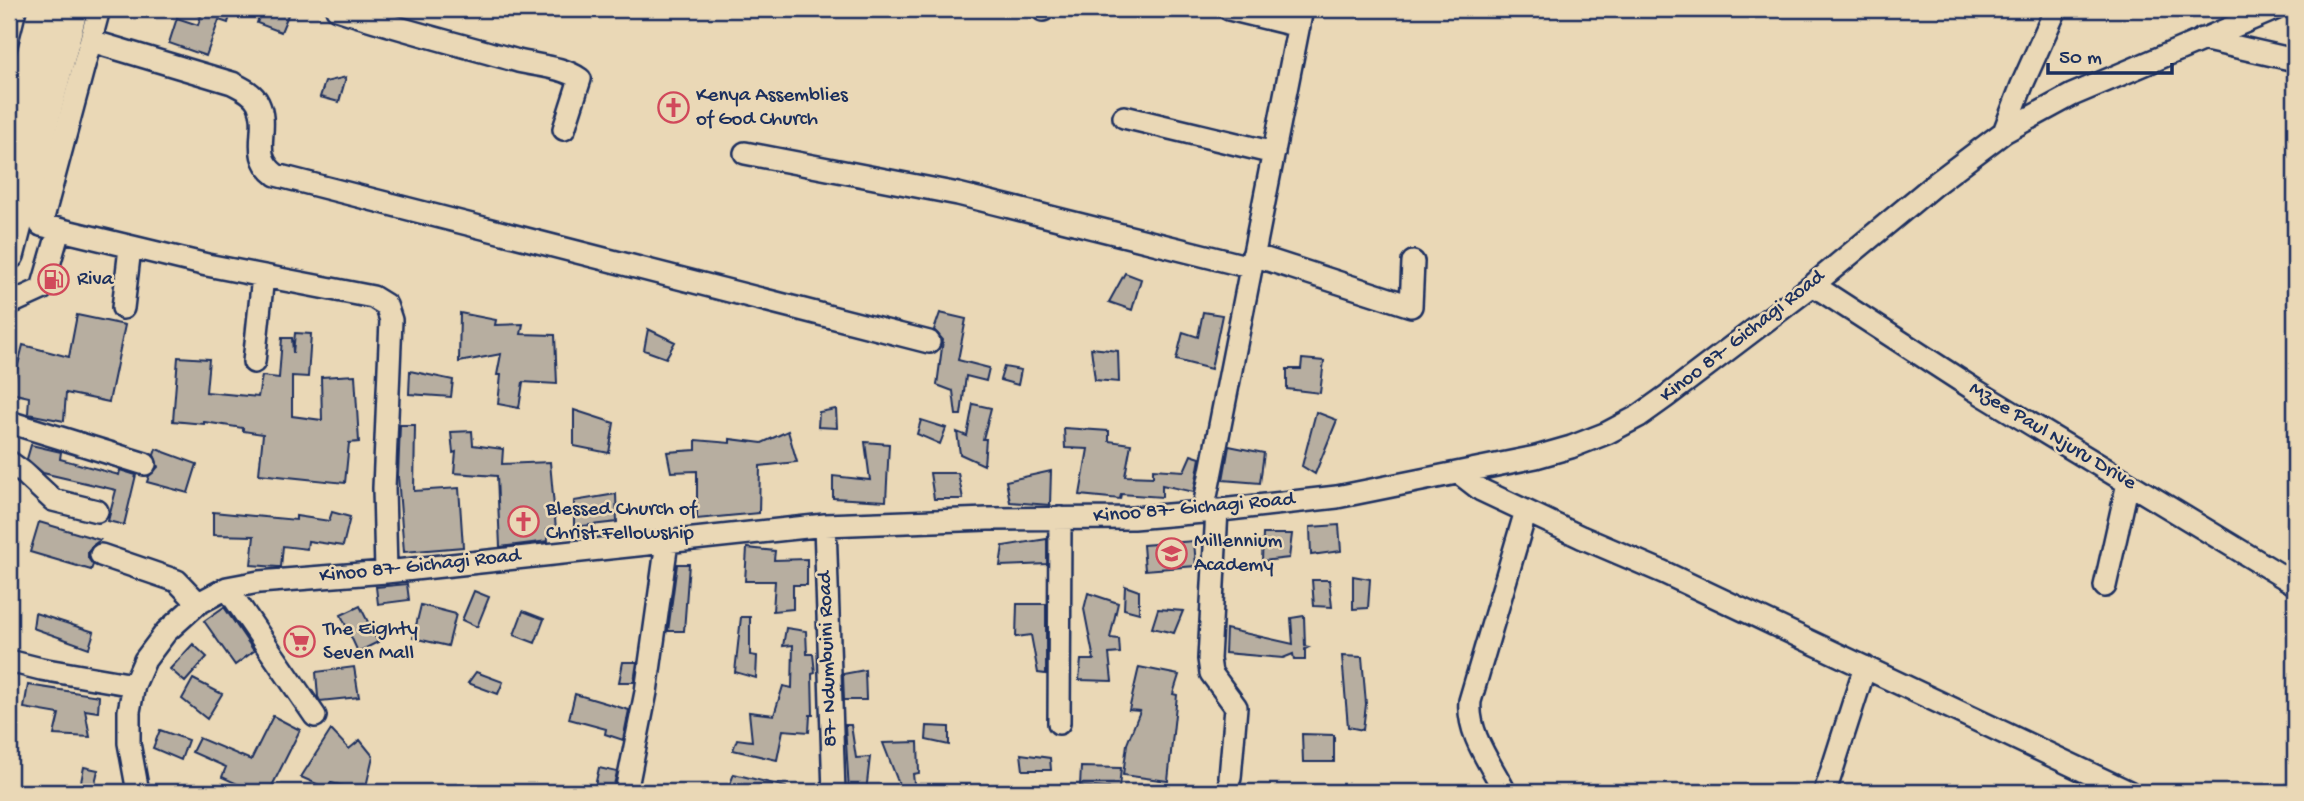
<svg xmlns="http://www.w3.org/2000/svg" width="2304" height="801" font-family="'Gochi Hand',sans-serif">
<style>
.building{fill:#b7aea0;stroke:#1b2f5e;stroke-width:2}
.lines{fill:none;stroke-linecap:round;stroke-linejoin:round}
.minor-casing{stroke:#1b2f5e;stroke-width:26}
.highway-casing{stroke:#1b2f5e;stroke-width:35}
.minor{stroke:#ead8b6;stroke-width:21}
.highway{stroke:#ead8b6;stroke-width:30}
.labels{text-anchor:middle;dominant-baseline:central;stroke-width:5;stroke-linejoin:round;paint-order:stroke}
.poi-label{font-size:21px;fill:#1b2f5e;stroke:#ead8b6;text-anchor:start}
.street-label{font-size:21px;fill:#1b2f5e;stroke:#ead8b6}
</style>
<rect width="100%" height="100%" fill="#ead8b6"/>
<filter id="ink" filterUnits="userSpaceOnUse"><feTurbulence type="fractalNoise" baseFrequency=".0143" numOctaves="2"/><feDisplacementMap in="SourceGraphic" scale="14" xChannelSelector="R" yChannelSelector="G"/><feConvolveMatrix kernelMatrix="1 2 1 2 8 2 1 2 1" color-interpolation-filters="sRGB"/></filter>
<g filter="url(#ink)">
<path class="building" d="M193 9H232L228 23 219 20 206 56 169 43 177 18 198 25 201 16 192 13Z
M262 9H272L288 15 281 32 257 23Z
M346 77 339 102 320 97 325 82Z
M1125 273 1141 279 1132 310 1109 302Z
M1203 312 1222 315 1211 369 1176 360 1183 332 1198 337Z
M460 313 496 320 495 325 523 324 521 334 555 335 557 384 523 382 519 408 498 404 501 375H497L501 354 459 362Z
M940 313 966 319 958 360 989 368 986 381 966 376 961 415H956L953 391 937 385 943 340 934 330Z
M77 315 125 325 109 402 66 393 64 421 28 414 29 397 11 393 23 345 69 357Z
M648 329 675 342 666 358 644 350Z
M295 333 311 334 308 377 292 376V416L322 420 321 377 355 375 359 442 349 443 345 483 259 474 263 434 243 431V428L204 422V424L173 421 178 357 209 359 206 392 258 397 262 376 279 378 282 338H292L293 353Z
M1091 348 1118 351 1119 382 1095 380Z
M1302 359 1324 361 1320 393 1287 389V369H1301Z
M1004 367 1021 370 1018 385 1000 380Z
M410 371 453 380 451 397 409 394Z
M973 404 991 408 983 439H986L984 465 960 454 957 432 967 436Z
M836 409 837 428 818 427 819 412Z
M574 410 614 423 609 453 574 446Z
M1316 412 1337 420 1315 474 1302 466Z
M921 420 946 428 940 444 917 434Z
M400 425H415L414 491 459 488 463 547 404 552 398 476Z
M1064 428 1109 431V441L1131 444 1125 476 1153 477V469L1184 471 1191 455 1200 458 1194 492 1162 485V497L1121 494 1120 499 1080 495 1088 449 1065 448Z
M472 431 473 445 503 449 502 464 550 462 556 529 547 530 548 541 500 547 497 476 454 473 456 452 453 453 451 432Z
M788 431 797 462 760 466 759 513 697 519V471L671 472 667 452 696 450V440L730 443V439L762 443Z
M865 442 889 444 886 501 833 498V476L870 480Z
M31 445 61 452 60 459 119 475 120 470 136 475 124 525 108 521 116 490 43 473 27 459Z
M1229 446 1264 453 1260 483 1223 480Z
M156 449 197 464 188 493 147 482 149 476 158 467 154 455Z
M1051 471 1050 505 1010 502 1006 481Z
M930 473H958L963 499H934Z
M616 494 617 522 574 527V501Z
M213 512 296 520V516L329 521 332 512 350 517 343 546 308 541 307 549 283 546 281 567H278L251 565 254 536 213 535Z
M39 522 100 540 92 546 88 551V558L93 565 91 570 30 552Z
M1339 525 1341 551 1311 555 1310 527Z
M1263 534H1292L1289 558 1262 561Z
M1047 539V564L1000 566 1003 546Z
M1194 541 1196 566 1145 570 1143 545Z
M747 548 775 551 774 560 807 559V585H793V609L773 611 775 581H745Z
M677 564H689L684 631H668Z
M1353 576 1370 579 1368 608 1353 609Z
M1312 580H1329L1332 607 1314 606Z
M407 584 409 600 378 604 376 587Z
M1125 586 1139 591V613L1124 609Z
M474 591 489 597 477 627 462 620Z
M1088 593 1118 603 1110 638 1119 639 1120 653 1109 654 1112 681 1079 680 1081 660H1094L1084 609Z
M1017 604H1046V674L1038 673 1031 635 1016 637Z
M421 605 456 614 448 646 413 638Z
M360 606 378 642 358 652 341 615Z
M224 607 254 651 235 665 204 621Z
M1158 609 1183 611 1174 633 1152 628Z
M523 611 544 619 535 643 514 635Z
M35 613 94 632 89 648 33 628Z
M1304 616 1305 646 1309 647 1305 649V660H1294L1293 654 1283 658 1225 653 1226 629 1293 644 1291 618Z
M741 617H750V655L757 656 756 678 735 672Z
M786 628 806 631 807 654H813L815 673 812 674 813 715H810L809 732 783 730 777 760 733 750 737 739 752 741 749 712 774 715 783 686 792 688 793 645 783 646Z
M193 644 207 657 185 682 170 669Z
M1342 656 1362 657 1366 704 1363 730 1348 727Z
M623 662H637L634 682H619Z
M354 667 359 697 320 701 318 697 316 672Z
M1139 667 1179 675 1173 694 1177 695 1168 781 1123 775 1127 744 1140 711 1129 710Z
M865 670 866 700H844L843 674Z
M476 672 503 682 498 694 468 683Z
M193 679 222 694 207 719 182 699Z
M28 685 99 696 98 712 85 710 90 737 54 735 59 714 24 708Z
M575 694 629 710 623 740 605 734 606 729 569 719Z
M273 716 300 730 269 792 247 785 246 788 222 777 226 767 192 752 199 738 251 760Z
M845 725H851L856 758 870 757 866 792H849Z
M927 726 949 727V745L926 740Z
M160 730 188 740 181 760 153 748Z
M331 730 349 749 360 740 373 756 365 791 331 783 328 789 301 777Z
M1302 734 1334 735V762H1303Z
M918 742 919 773 913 774 915 792H902L883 743Z
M1021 754 1050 758 1051 770H1023Z
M84 767 98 770 93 792H79Z
M1081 767 1121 768 1119 789 1080 786Z
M599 768 617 772 613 789 595 786Z
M734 774 786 787V792H743L728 789Z"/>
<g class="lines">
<defs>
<path id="minor" d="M99 9 41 225 207 265 373 297 386 305 391 320 384 488 386 572
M337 9C397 29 458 44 518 61 539 66 563 67 580 79L564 129
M1229 9 1299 26
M1043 10 1044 9
M2202 39 2295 60
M91 41 232 83C242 88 253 93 258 103 271 130 248 154 276 175L929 342
M1124 117 1274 153
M2004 132 2022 85 2056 9
M745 153 958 194 1250 267
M1253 255 1411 306 1413 262
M1813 285 1975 390 2295 584
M9 304 42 289 59 230
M123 308 130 248
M254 362 263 276
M9 422 145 464
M9 462 23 472 53 500 97 511
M1459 473 1481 490 1581 537 1663 572 2129 792
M1217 510 1209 659 1211 673 1236 707 1230 778
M1203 512 1302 9
M825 525 834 792
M101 555 177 581 198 603
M2105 586 2128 483
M227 588 315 716
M9 661 41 669 134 685
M1059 723 1060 518
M138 792 129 743V711L134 685 145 660 166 632 197 604 227 588 259 582 386 572 825 525 988 519 1133 518 1203 512 1337 497 1536 457 1571 447 1607 433 1639 416 1667 396 1813 285 1935 184 2004 132 2072 95 2275 9
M626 792 646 692 667 542
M1505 792C1491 764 1467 734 1470 701L1526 511
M1825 792 1865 667"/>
<path id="highway" d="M9 148 44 9
M9 254 72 9"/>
</defs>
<use href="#minor" class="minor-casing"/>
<use href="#highway" class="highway-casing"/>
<use href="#minor" class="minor"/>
<use href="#highway" class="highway"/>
</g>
</g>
<defs>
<symbol id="church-ring" viewBox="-11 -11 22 22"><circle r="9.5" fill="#ead8b6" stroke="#d1495b" stroke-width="1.5"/><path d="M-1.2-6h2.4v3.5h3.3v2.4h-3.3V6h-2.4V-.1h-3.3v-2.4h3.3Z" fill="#d1495b"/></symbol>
<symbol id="fuel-ring" viewBox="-11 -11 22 22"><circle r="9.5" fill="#ead8b6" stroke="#d1495b" stroke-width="1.5"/><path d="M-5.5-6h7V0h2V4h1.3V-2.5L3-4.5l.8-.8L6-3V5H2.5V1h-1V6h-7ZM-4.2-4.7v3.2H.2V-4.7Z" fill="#d1495b"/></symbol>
<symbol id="school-ring" viewBox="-11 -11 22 22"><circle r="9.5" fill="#ead8b6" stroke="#d1495b" stroke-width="1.5"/><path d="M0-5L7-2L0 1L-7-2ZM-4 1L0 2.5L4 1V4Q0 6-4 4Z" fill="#d1495b"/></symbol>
<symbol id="supermarket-ring" viewBox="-11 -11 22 22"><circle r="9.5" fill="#ead8b6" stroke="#d1495b" stroke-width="1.5"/><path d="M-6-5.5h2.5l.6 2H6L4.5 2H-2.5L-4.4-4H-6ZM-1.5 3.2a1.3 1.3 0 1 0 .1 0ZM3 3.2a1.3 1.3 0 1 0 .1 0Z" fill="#d1495b"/></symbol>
</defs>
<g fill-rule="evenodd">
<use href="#church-ring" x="656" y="90" width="35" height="35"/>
<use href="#fuel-ring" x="36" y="262" width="35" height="35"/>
<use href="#church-ring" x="506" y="504" width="35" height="35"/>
<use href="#school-ring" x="1154" y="536" width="35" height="35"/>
<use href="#supermarket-ring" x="282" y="624" width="35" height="35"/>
</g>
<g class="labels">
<g class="poi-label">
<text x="696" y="96">Kenya Assemblies<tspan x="696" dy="24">of God Church</tspan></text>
<text x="77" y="280">Riva</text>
<text x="546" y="510">Blessed Church of<tspan x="546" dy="24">Christ Fellowship</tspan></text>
<text x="1194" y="542">Millennium<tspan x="1194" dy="24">Academy</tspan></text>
<text x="323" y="630">The Eighty<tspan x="323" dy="24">Seven Mall</tspan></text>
</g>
<g class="street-label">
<text transform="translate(1743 337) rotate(-38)">Kinoo 87- Gichagi Road</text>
<text transform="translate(2052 437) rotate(31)">Mzee Paul Njuru Drive</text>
<text transform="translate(1194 509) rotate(-5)">Kinoo 87- Gichagi Road</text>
<text transform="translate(420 567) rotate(-6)">Kinoo 87- Gichagi Road</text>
<text transform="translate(829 659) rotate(-92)">87- Ndumbuini Road</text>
</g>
</g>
<rect width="2304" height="801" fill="none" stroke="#ead8b6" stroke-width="35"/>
<rect x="18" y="18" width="2269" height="766" fill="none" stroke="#1b2f5e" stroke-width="2.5" filter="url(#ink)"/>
<path d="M2048 63v10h124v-10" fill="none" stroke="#1b2f5e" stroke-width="3.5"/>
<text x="2059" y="63" font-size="21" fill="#1b2f5e" stroke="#ead8b6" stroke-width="5" paint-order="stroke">50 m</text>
</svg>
